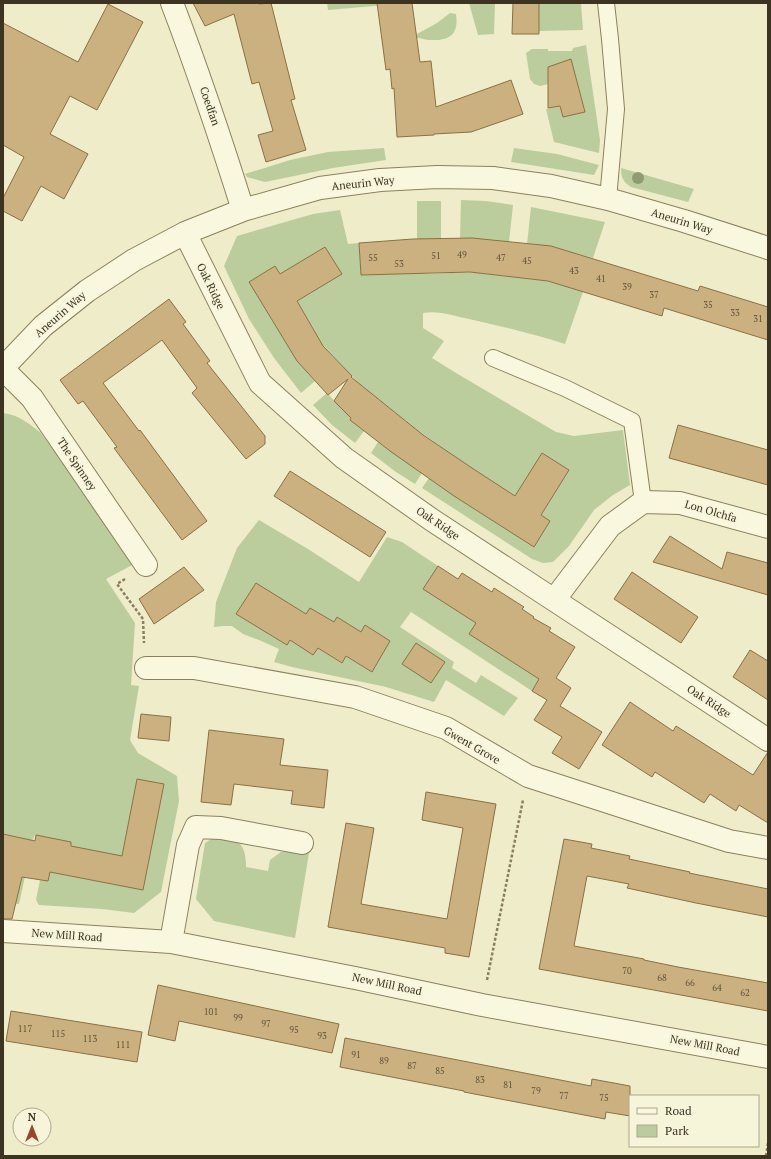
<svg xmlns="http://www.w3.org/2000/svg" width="771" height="1159" font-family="'PT Serif',serif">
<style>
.green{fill:#bccd9d;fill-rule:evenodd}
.building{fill:#ccb180;stroke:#8a7044}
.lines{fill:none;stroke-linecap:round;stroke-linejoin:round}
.service-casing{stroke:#8b805e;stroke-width:18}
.minor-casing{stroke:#8b805e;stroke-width:24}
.path{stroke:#8b805e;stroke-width:2.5;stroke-dasharray:3 2;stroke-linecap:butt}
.service{stroke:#f9f7dd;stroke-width:16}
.minor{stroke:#f9f7dd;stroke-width:22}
.tree{fill:#8f9b70}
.labels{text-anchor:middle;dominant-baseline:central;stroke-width:3;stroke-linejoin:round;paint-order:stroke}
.number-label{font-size:9px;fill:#605339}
.street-label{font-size:11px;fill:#3c3421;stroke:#f6f4d9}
</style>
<rect width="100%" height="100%" fill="#efecc9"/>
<path class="green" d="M327 3H385L386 5 328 10Z
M469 3 495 4 494 34 478 35Z
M539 3H581L583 30 539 31Z
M450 13 456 14C459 34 450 41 430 40 425 40 422 38 417 38V34L437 23Z
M586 45 600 140 599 153 554 142 546 109 560 106 563 117 585 111 576 77 540 86 534 84 530 79 526 53 532 49H548V51H572L573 48Z
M384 148 386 160 333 168 265 182 247 177 245 174 290 160 328 152Z
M514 148 557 154 599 165 594 175 511 162Z
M621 168 694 189 688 202 631 187C623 182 621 177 621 168Z
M461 200 486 201 513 205 509 242 490 240 486 274 537 280 527 244 531 207 605 222 593 258 566 251 583 292 565 344C533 334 501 326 469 319 454 316 438 310 423 313V328L444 341 432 358 456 373 556 432 574 436 623 430 630 485 613 495 594 510 569 546 553 562 543 563 532 559 422 488 429 478 469 466 424 435 422 473 415 484 396 472 371 453 378 442 390 451 411 425 371 393 350 419 364 431 355 443 332 425 313 405 327 393 341 408 362 387 324 346 302 366 315 381 301 393 274 358 249 319 224 266 237 236 313 214 340 210 348 244 359 243 361 275 388 274 417 242V201H441V239H423L424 274 475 272 474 238H460ZM325 247 341 274 297 301 316 333 289 348 249 282 275 266 280 274ZM542 453 569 470 541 515 550 521 534 547 466 504 484 476 515 496Z
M3 413C19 415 28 423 40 432L136 563 106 579 135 623 131 685 139 686 130 740 138 753 177 776 179 801 161 892 134 913 102 909 39 905 36 900 40 880 48 881 50 870 65 873 71 843 36 835 34 836 19 904 3 903V878L21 882 31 841 3 834ZM137 779 164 785 143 890 71 876 122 856Z
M259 520 308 549 359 582 387 537 402 542 438 566 476 623 499 653 525 670 544 671 532 691 411 612 400 627 454 662 452 668 476 683 481 675 518 698 504 716 446 680 434 702 386 687 292 667 274 662 279 649 259 640 243 634 232 626H223L214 627 216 602 237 548ZM256 583 306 614 334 622 337 617 361 632 365 625 390 641 372 672 346 656 341 663 318 648 313 655 290 640 287 645 236 614ZM416 643 445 662 431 683 402 664Z
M219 837C224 838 231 838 235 840 245 845 246 858 246 867L268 871 270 860 281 852 292 851 309 853 295 938 214 921 196 899 205 843 211 839Z"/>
<path class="building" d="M193 3H260L259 4 271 3 295 99 291 100 306 150 266 162 258 135 273 131 259 82 252 84 234 14 205 26Z
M377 3H412L420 62 431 61 436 107 511 80 523 114 471 132 434 134V135L397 137 394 88 392 89 390 69 386 70Z
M513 3H539V34H512Z
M108 4 143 22 97 110 70 96 50 134 88 154 64 199 41 186 22 221 3 211V198L24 157 3 145V23L78 62Z
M571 59 585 112 563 117 560 106 548 108V67Z
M472 238 551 246 698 291 700 286 768 307V340L664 308 662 316 548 281 470 272 361 275 359 243 413 239Z
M325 247 342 274 297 301 323 346 352 376 351 377 423 435 475 470 515 496 542 453 569 470 541 515 550 521 534 547 454 496 390 451 350 420 351 418 334 401 348 379 328 395 297 361 249 282 275 266 280 274Z
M169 299 186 322 183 324 210 361 207 363 265 436V444L246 459 192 393 197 388 162 340 103 383 139 431 140 430 207 521 182 540 114 448 117 447 83 401 78 404 60 380Z
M678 425 768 450V485L669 458Z
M290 471 386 532 370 557 274 496Z
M670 536 722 569 727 552 768 563V595L653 562Z
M438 566 458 579 462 573 492 592 494 588 524 607 522 609 534 617 533 618 551 628 549 631 575 647 556 678 571 688 560 706 602 732 579 769 552 753 562 737 534 720 547 700 532 691 539 679 469 634 476 623 423 589Z
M184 567 204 590 154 624 139 599Z
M632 572 698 617 681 643 614 599Z
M256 583 306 614 310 608 334 622 337 617 361 632 365 625 390 641 372 672 346 656 342 663 318 648 313 655 290 640 287 645 236 614Z
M416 643 445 662 431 683 402 664Z
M750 650 768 661V700L733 677Z
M630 702 673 731 676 726 753 775 768 752V823L739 805 736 811 710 794 704 803 655 772 652 777 602 745Z
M141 714 171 717 169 741 138 738Z
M209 730 284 739 280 765 328 770 324 808 291 804 293 791 234 784 231 805 201 802Z
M137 779 164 784 143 890 50 872 48 881 22 877 12 919H3V834L35 841 36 835 71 842V846L122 856Z
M426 792 496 804 469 957 445 953V948L328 927 346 823 374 828 361 904 447 919 463 828 422 820Z
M564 839 592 844 591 848 630 856 629 859 690 872 689 873 768 889V917L696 903 627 888 629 884 587 876 574 946 644 959V960L678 967 768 983V1011L539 969Z
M158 985 339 1024 332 1053 179 1021 175 1041 148 1035Z
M11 1011 142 1032 137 1062 6 1041Z
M345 1038 591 1086 592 1079 630 1086V1116L606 1112 605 1119 464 1092V1091L340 1067Z"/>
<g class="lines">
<defs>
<path id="service" d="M606 3 610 39 616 109 608 199
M493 358 565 388 632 421 643 502"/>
<path id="minor" d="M172 3C198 71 221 140 243 210
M185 233 260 383 344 458 432 520 768 740
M3 368 43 326 87 291 134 260 185 233 243 210 320 188 380 180 437 177 493 178 551 186 608 199 684 221 768 248
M3 369 32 398 146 565
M554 600 610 526 643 502 680 503 768 527
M146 668H194L355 697 446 728 528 776 729 841 768 848
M3 931 171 942 355 978 482 1005 768 1057
M171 942 188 845 196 827 221 828 302 843"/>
</defs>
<use href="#service" class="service-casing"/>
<use href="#minor" class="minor-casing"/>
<path class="path" d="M125 579 117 584 143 619 144 643
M487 980 523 800
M766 1156 768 1143"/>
<use href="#service" class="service"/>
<use href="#minor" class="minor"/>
</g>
<circle class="tree" cx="638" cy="178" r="6"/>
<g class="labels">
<g class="number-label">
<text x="462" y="255">49</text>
<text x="436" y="256">51</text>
<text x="373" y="258">55</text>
<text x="501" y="258">47</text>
<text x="527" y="261">45</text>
<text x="399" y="264">53</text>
<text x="574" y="271">43</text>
<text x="601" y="279">41</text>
<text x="627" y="287">39</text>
<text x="654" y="295">37</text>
<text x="708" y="305">35</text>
<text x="735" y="313">33</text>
<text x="758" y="319">31</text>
<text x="627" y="971">70</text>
<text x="662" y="978">68</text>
<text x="690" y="983">66</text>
<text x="717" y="988">64</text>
<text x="745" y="993">62</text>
<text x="211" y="1012">101</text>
<text x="238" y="1018">99</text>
<text x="266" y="1024">97</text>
<text x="25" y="1029">117</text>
<text x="294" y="1030">95</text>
<text x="58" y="1034">115</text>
<text x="322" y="1036">93</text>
<text x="90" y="1039">113</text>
<text x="123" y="1045">111</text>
<text x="356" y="1055">91</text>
<text x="384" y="1061">89</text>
<text x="412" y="1066">87</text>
<text x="440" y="1071">85</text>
<text x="480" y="1080">83</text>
<text x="508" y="1085">81</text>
<text x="536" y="1091">79</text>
<text x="564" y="1096">77</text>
<text x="604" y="1098">75</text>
</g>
<g class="street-label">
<text transform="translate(210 106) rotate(71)">Coedfan</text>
<text transform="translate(363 183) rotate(-6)">Aneurin Way</text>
<text transform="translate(682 221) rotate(17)">Aneurin Way</text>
<text transform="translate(211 286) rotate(64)">Oak Ridge</text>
<text transform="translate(60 314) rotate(-41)">Aneurin Way</text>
<text transform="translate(77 464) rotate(56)">The Spinney</text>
<text transform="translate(711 511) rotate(16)">Lon Olchfa</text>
<text transform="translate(438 523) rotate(34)">Oak Ridge</text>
<text transform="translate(709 701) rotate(33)">Oak Ridge</text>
<text transform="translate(472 745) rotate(30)">Gwent Grove</text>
<text transform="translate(67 935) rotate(4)">New Mill Road</text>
<text transform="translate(387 984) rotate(12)">New Mill Road</text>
<text transform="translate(705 1045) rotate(11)">New Mill Road</text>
</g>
</g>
<rect width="771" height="1159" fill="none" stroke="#3c3421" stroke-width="8"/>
<rect x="629" y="1095" width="130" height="52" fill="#f6f4d9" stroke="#aca78f"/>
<rect x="637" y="1108" width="20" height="6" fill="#f9f7dd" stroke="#aca78f"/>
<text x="665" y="1115" font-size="12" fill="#3c3421">Road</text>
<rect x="637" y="1125" width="20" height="12" fill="#bccd9d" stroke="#aca78f"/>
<text x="665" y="1135" font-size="12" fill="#3c3421">Park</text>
<g transform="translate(32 1127)"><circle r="19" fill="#f6f4d9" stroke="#aca78f"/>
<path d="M0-3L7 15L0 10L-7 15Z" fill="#9a462e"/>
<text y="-6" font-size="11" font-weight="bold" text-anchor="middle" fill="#3c3421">N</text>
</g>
</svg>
